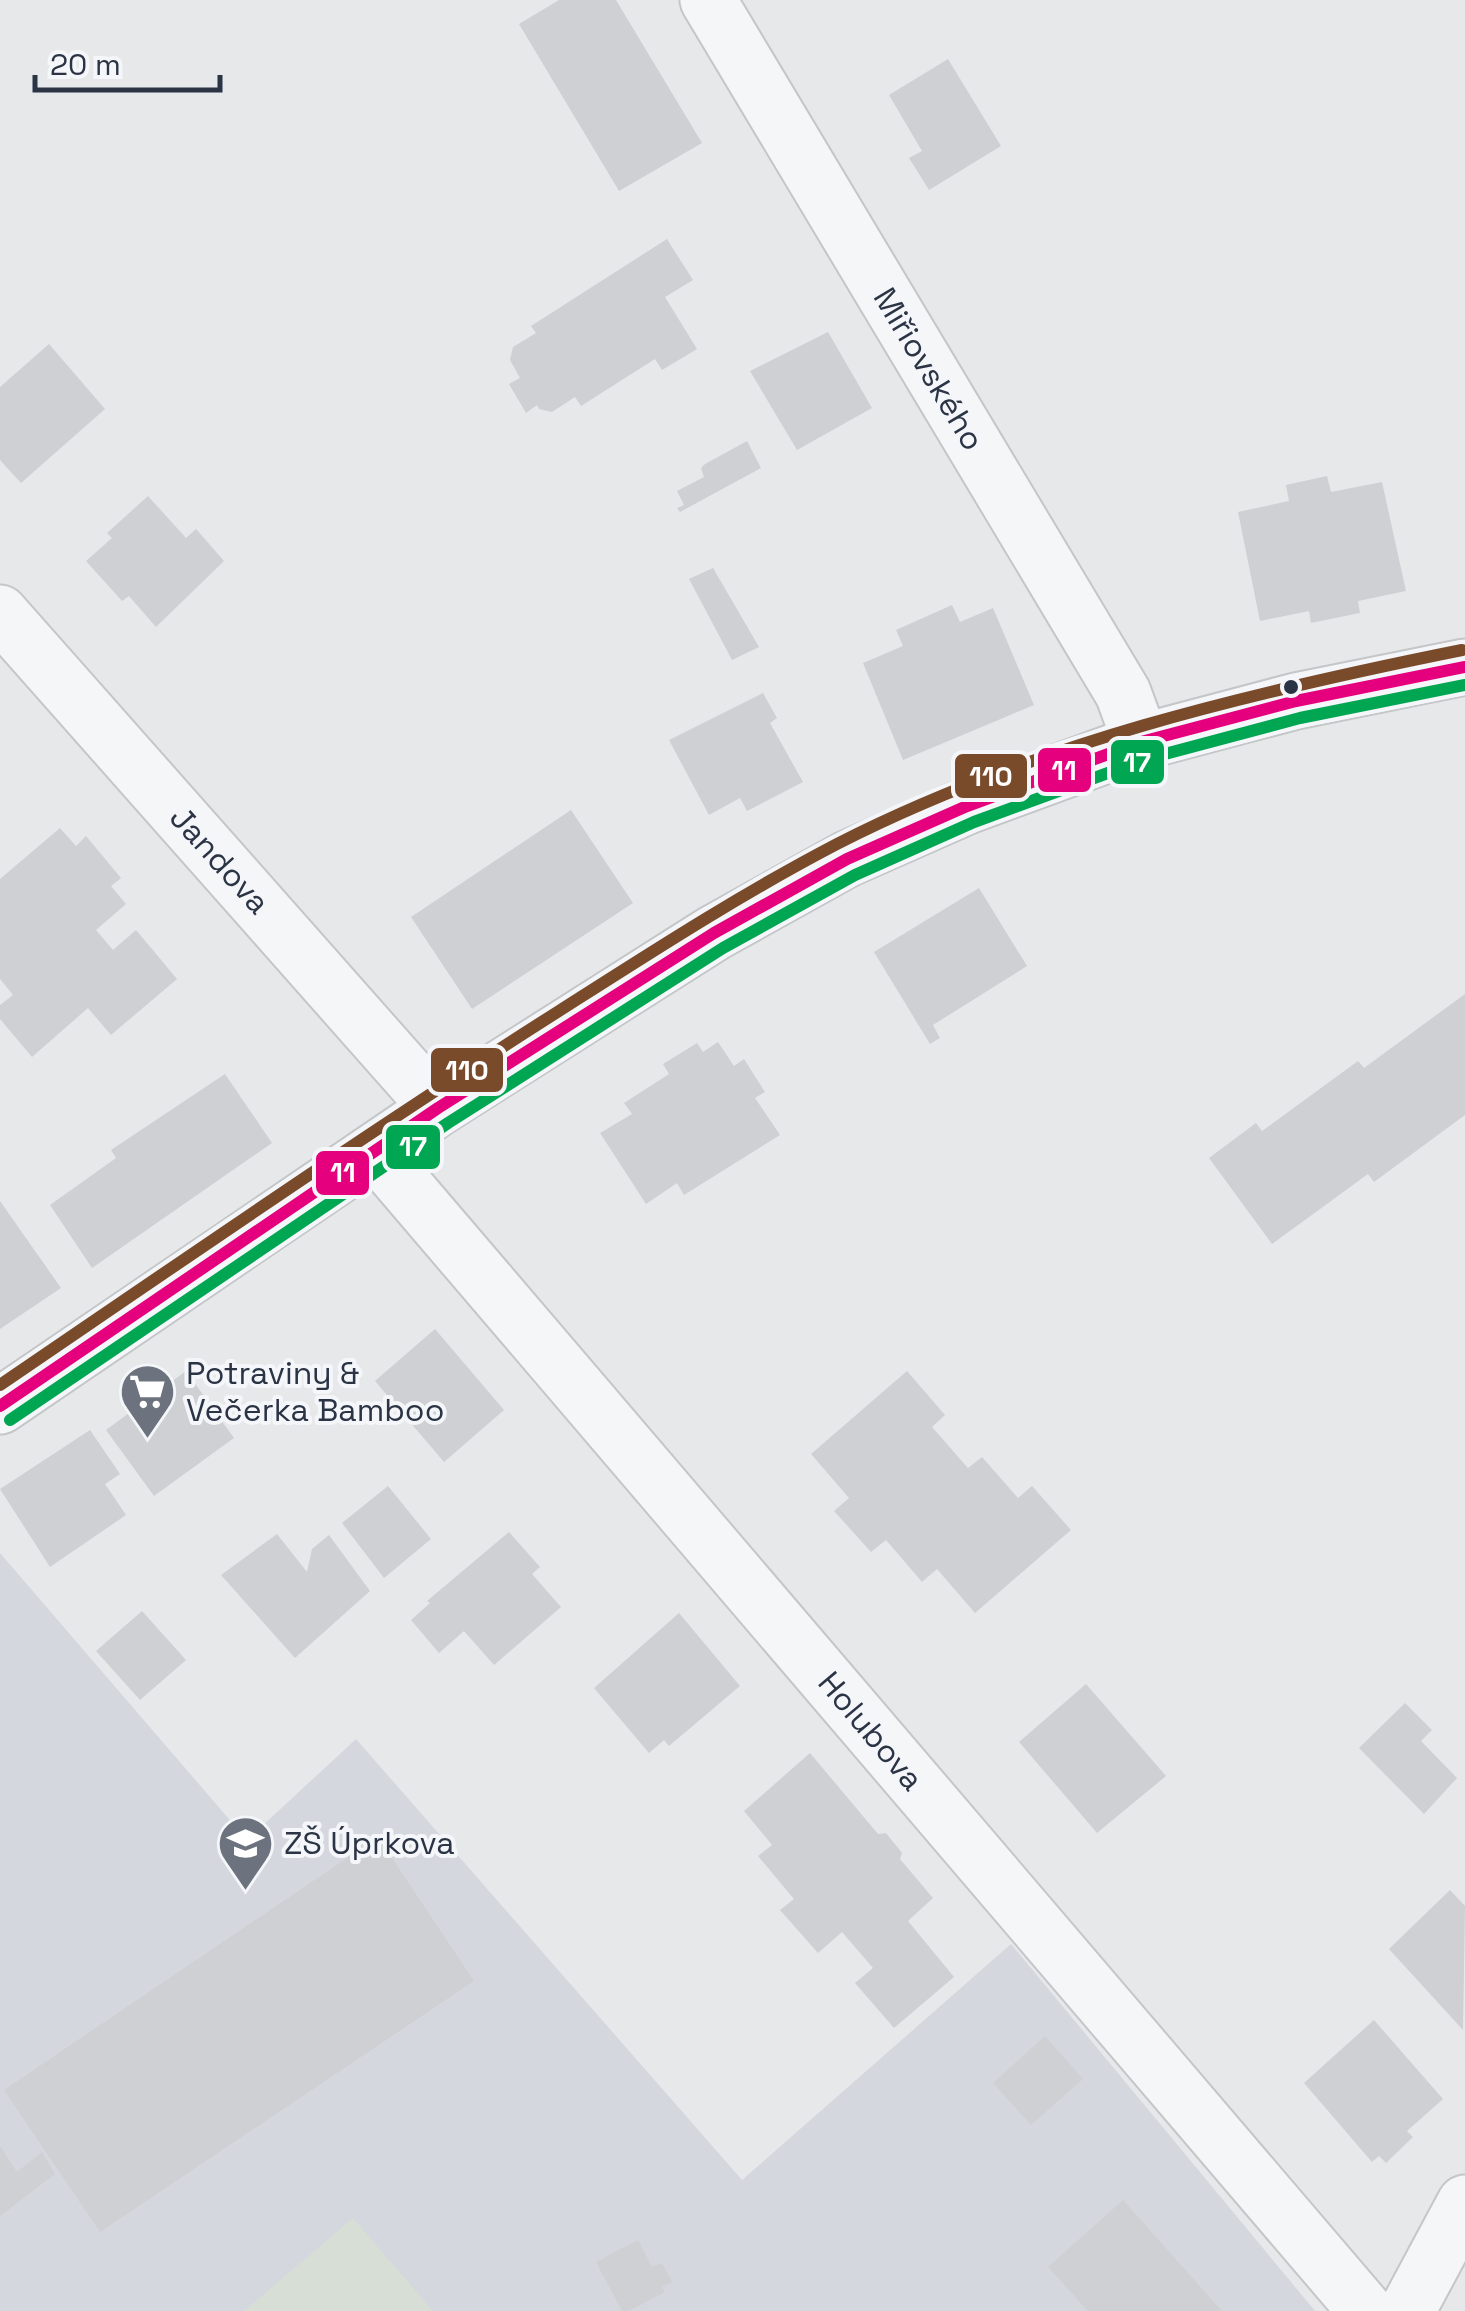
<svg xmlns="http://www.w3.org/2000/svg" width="1465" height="2311" font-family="'Space Grotesk',sans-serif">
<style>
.built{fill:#d4d7dd}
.garden{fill:#d6ded6}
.building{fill:#ced0d3}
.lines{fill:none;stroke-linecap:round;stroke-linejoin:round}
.minor-casing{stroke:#c4c6c8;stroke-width:59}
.minor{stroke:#f5f6f7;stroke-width:55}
.bus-1-casing{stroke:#f4f6f9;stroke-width:20}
.bus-2-casing{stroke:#f4f6f9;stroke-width:20}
.bus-3-casing{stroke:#f4f6f9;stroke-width:20}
.bus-1{stroke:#e5007d;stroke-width:12}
.bus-2{stroke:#00a651;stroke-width:12}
.bus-3{stroke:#7a4b2a;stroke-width:12}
.bus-dot{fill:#2b3445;stroke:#f4f6f9;stroke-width:4}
.labels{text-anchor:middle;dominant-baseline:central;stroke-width:8;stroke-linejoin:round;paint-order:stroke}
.street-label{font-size:32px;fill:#2b3445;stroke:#f4f6f9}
.poi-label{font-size:32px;fill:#2b3445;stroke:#f4f6f9;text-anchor:start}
.line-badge{stroke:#f4f6f9;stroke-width:4}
.badge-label{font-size:28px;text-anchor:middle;font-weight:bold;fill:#fff}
</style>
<rect width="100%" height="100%" fill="#e6e8ea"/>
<path class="built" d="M0 1553 247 1840 356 1739 742 2180 1011 1944 1315 2311H0Z"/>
<path class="garden" d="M353 2218 433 2311H244Z"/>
<path class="building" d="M559 0H616L702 143 619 191 519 24Z
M948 59 1001 146 929 190 909 158 922 151 889 95Z
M667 239 693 280 665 297 697 349 662 370 655 359 581 406 575 397 552 412 539 409 537 405 526 413 509 384 520 378 510 360 513 347 536 333 531 326Z
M828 332 872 408 797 450 750 371Z
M49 344 105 409 21 483 0 460V387Z
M747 441 761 468 680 512 677 508 684 505 677 491 704 477 701 468 705 464Z
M1327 476 1331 492 1382 482 1406 591 1358 601 1360 613 1311 623 1309 611 1260 621 1238 512 1289 501 1286 485Z
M148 496 186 538 196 529 224 561 156 627 129 596 122 601 86 561 112 538 107 533Z
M713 568 759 647 732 660 689 579Z
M952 605 960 622 993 608 1034 705 903 760 863 663 903 646 896 630Z
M763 693 777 718 770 723 803 782 747 811 740 798 709 815 669 740Z
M571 810 633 903 472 1009 411 917Z
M60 828 76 846 86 836 121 878 111 886 126 904 96 930 113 950 136 930 177 979 111 1035 88 1008 32 1057 0 1019V1005L13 995 0 979V879Z
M979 888 1027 966 933 1025 940 1038 930 1044 874 952Z
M1465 994V1115L1374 1182 1368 1174 1272 1244 1209 1158 1256 1123 1262 1131 1358 1061 1364 1068Z
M718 1042 734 1066 744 1059 765 1092 755 1098 780 1135 684 1195 677 1183 646 1204 600 1133 632 1114 624 1103 669 1074 663 1064 697 1043 703 1052Z
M225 1074 272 1143 92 1268 50 1205 116 1158 111 1150Z
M0 1201 61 1288 0 1329Z
M435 1329 504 1410 444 1462 375 1381Z
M186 1371 234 1438 154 1496 106 1430Z
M907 1371 945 1415 932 1427 968 1468 982 1457 1018 1498 1032 1486 1071 1530 975 1613 937 1569 922 1582 886 1540 871 1552 834 1511 849 1498 811 1454Z
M90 1430 120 1474 105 1484 126 1515 50 1567 0 1489Z
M388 1486 431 1539 384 1578 342 1523Z
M509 1532 540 1567 532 1574 561 1607 494 1665 464 1631 439 1653 411 1620 430 1603 427 1601Z
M277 1534 307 1572 312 1549 329 1535 370 1591 295 1658 221 1575Z
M142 1611 186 1660 140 1700 96 1651Z
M679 1613 740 1686 669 1746 664 1740 649 1753 594 1688Z
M1086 1684 1166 1776 1097 1833 1019 1742Z
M1405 1703 1432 1730 1421 1741 1457 1778 1424 1814 1359 1748Z
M810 1753 878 1834 886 1833 902 1853 900 1859 933 1898 908 1921 954 1977 894 2028 855 1983 873 1968 842 1932 818 1953 780 1910 794 1899 758 1856 772 1845 744 1811Z
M378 1837 474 1981 100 2232 4 2090Z
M1450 1890 1465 1906 1463 2030 1389 1949Z
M1374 2020 1443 2099 1407 2131 1413 2137 1386 2163 1379 2156 1372 2162 1304 2083Z
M1045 2036 1083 2079 1031 2125 993 2083Z
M0 2146 17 2172 42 2152 55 2174 0 2216Z
M1123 2200 1222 2311H1088L1048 2267Z
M638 2240 652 2267 662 2263 672 2282 662 2287 665 2292 629 2311H622L596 2262Z"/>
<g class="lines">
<defs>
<path id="minor" d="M708 0 1123 693 1141 742
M0 613 438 1108
M375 1151 1366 2311
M0 1406 438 1108 714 933 847 859 967 806 1141 742 1296 701 1465 667
M1407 2311 1465 2203"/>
</defs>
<use href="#minor" class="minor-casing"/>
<use href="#minor" class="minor"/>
<defs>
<path id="bus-1" d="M0 1406 438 1108 714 933 847 859 967 806 1141 742 1296 701 1465 667"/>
<path id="bus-2" d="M10 1420 448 1123 723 948 855 875 974 822 1146 759 1300 718 1465 685"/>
<path id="bus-3" d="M0 1385C185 1259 370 1131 559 1011 650 953 741 894 837 844 1033 744 1248 693 1462 650"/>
</defs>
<use href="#bus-1" class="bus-1-casing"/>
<use href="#bus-2" class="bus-2-casing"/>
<use href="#bus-3" class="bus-3-casing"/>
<use href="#bus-1" class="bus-1"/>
<use href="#bus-2" class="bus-2"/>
<use href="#bus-3" class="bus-3"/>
</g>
<defs>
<symbol id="supermarket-pin" viewBox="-11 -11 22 30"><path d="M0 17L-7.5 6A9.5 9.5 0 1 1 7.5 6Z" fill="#6c737f" stroke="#f4f6f9"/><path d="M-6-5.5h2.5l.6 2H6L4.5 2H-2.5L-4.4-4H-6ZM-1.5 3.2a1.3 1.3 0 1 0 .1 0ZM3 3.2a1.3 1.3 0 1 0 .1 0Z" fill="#fff"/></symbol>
<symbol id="school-pin" viewBox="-11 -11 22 30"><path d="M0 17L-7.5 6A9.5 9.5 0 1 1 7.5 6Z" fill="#6c737f" stroke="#f4f6f9"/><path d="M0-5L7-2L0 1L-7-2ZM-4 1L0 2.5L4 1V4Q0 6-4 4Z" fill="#fff"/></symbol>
</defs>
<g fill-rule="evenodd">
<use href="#supermarket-pin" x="116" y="1360" width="63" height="86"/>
<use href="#school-pin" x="214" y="1812" width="63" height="86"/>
</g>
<circle class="bus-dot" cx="1291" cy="687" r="9"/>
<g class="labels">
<g class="street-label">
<text transform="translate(929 369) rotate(59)">Miřiovského</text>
<text transform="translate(220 860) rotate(48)">Jandova</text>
<text transform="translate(871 1731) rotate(50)">Holubova</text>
</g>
<g class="poi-label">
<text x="186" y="1373">Potraviny &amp;<tspan x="186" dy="37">Večerka Bamboo</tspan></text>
<text x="284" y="1843">ZŠ Úprkova</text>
</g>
</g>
<g class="line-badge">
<rect x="1109" y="738" width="57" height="48" rx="10" fill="#00a651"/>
<rect x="1036" y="746" width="57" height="48" rx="10" fill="#e5007d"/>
<rect x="953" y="752" width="76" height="48" rx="10" fill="#7a4b2a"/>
<rect x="429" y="1046" width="76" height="48" rx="10" fill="#7a4b2a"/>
<rect x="384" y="1123" width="58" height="48" rx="10" fill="#00a651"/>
<rect x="314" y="1149" width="57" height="48" rx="10" fill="#e5007d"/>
</g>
<g class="badge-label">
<text x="1137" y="772">17</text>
<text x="1064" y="780">11</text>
<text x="991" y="786">110</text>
<text x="467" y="1080">110</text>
<text x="413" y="1156">17</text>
<text x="343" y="1182">11</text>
</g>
<path d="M35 75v15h185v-15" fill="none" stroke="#2b3445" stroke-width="5"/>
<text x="50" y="75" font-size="30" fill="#2b3445" stroke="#f4f6f9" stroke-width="8" paint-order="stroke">20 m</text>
</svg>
